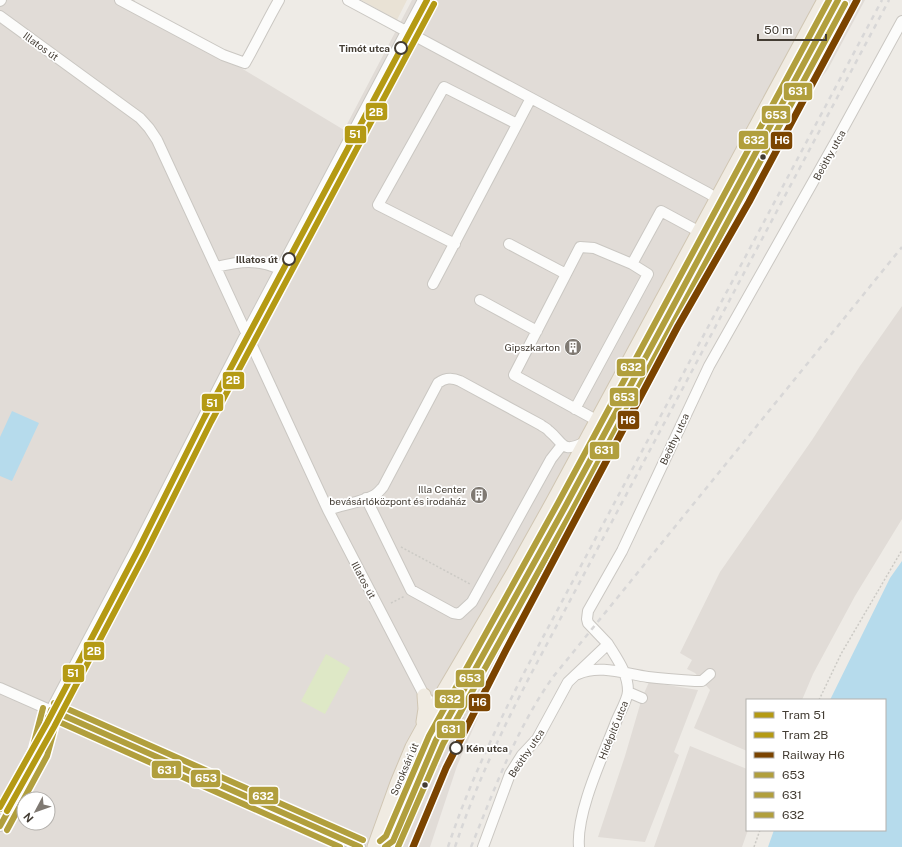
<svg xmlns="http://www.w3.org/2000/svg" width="902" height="847" font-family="'Public Sans',sans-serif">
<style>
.industrial{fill:#e1dcd7;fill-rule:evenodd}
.education{fill:#e9e2d5}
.green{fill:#dee8c6}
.water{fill:#b6dbec}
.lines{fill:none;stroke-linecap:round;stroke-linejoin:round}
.minor-casing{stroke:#cac7c2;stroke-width:12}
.major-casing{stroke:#d0c6b3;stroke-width:15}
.path{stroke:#cccac5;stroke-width:1.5;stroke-dasharray:2 2;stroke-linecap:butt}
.minor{stroke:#fcfcfb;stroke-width:10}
.major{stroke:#f0ebe2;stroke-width:13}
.rail{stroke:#d8d7d7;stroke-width:2.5;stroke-dasharray:5 5;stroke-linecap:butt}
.bus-1-casing{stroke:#fff;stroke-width:9}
.bus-2-casing{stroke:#fff;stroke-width:9}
.bus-3-casing{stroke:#fff;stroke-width:9}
.bus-1{stroke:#b19f3d;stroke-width:6}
.bus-2{stroke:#b19f3d;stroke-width:6}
.bus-3{stroke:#b19f3d;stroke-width:6}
.rail-1-casing{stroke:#fff;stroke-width:10}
.rail-1{stroke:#7b4400;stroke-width:7}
.tram-1-casing{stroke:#fff;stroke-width:9}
.tram-2-casing{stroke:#fff;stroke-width:9}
.tram-1{stroke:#b49a14;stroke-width:6}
.tram-2{stroke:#b49a14;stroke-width:6}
.stop-dot{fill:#fff;stroke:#433c33;stroke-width:2}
.bus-dot{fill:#433c33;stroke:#fff;stroke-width:1.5}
.labels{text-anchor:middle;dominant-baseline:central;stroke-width:3.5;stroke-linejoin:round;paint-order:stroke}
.street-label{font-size:10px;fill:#433c33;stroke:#fff}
.stop-label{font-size:10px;font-weight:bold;fill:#433c33;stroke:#fff;text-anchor:end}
.poi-label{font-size:10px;fill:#433c33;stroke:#fff;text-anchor:end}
.line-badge{stroke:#fff;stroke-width:1.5}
.badge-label{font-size:11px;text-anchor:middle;font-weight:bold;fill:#fff}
</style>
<rect width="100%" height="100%" fill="#eeebe6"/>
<path class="industrial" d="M0 0H135L133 3 344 130 412 0H865L828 69 812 90 764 183 723 257 588 492 545 576 479 715 457 766 430 847H0ZM24 799H48V823H24Z
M902 306V519L855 596 813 674 802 700H747V751L694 728 710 690 695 673 687 669 692 660 680 653 720 572 812 440 860 366Z
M649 682 698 690 674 752 679 755 645 842 598 837 625 756 642 698Z
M690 746 747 769 748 830 742 847H654Z"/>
<path class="education" d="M361 0H407L397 20Z"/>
<path class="green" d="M326 654 350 668 325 714 301 701Z"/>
<path class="water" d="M12 411 39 423 12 481 0 476V437Z
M902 561V847H768L774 830H885V700H830L890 578Z"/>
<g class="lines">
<defs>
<path id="minor" d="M120 0 223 55 245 63C257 42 267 21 279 0
M348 0 708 193 716 198 724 199
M0 1 1 0
M0 16 140 118 149 128 157 140 328 510 424 695C434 707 443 715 438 732
M455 244 378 205 444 87 517 124
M509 244 566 274
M216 267C241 261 257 259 280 269
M433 284 531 98
M480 300 537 331
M575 409 648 274 632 264
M596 420 514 375 580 247 594 248 632 264 661 211 698 231
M366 498 411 590 453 613 459 614 472 602 551 459 562 445
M328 510C341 505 367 501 376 494 379 492 381 489 383 487L438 383C445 378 451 377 460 381L541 425C543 427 547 428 549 431 564 443 561 454 585 442
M578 674C599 664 626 674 648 677 664 679 679 680 695 681H702L710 674
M0 688 360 847
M628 692 642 698
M0 826 40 753 51 710 137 547 247 332 423 0
M483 847 510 774 522 755 537 739 568 682 608 644 588 623 587 619 588 611 622 551 709 366 840 134 902 21
M579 847C576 812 603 756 616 722 619 714 628 699 628 691 628 673 617 659 608 644"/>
<path id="major" d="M423 722 425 709 424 695
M374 847 397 783 412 747 434 707 514 571 553 501 824 0
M391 847 436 740 565 507 838 0"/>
</defs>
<use href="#minor" class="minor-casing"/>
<use href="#major" class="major-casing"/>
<path class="path" d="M401 547 470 584
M391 603 405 596
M819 700 841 654 902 550
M455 733 467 709
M437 765 449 769
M754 847 760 830"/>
<use href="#minor" class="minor"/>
<use href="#major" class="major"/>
<path class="rail" d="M448 847C468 786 496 728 525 671L882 0
M455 847C475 787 502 730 531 674L889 0
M471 847C495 788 516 729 553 677L902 247"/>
<defs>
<path id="bus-1" d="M51 710 360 847
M0 826 40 753 51 710
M385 847 393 841 436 740 565 507 838 0"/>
<path id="bus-2" d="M48 717 340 847
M7 830 47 756 59 712
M398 847 443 744 572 511 845 4"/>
<path id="bus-3" d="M54 703 363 840
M0 809 32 750 43 708
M380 841 386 836 429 736 558 503 829 0"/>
</defs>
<use href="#bus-1" class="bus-1-casing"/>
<use href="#bus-2" class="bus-2-casing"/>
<use href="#bus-3" class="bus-3-casing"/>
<use href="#bus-1" class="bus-1"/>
<use href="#bus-2" class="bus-2"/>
<use href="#bus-3" class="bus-3"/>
<defs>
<path id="rail-1" d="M413 847 446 768 506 650 678 326 749 202 857 0"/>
</defs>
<use href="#rail-1" class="rail-1-casing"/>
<use href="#rail-1" class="rail-1"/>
<defs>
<path id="tram-1" d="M0 807 47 723 138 550 204 418 427 0"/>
<path id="tram-2" d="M7 811 54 727 145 554 211 422 434 4"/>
</defs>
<use href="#tram-1" class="tram-1-casing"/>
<use href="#tram-2" class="tram-2-casing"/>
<use href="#tram-1" class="tram-1"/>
<use href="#tram-2" class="tram-2"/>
</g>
<defs>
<symbol id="building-disc" viewBox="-11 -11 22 22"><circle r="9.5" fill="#7f7972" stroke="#fff"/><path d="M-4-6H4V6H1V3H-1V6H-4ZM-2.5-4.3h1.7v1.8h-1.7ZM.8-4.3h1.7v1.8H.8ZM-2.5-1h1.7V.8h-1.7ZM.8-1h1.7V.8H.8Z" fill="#fff"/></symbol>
</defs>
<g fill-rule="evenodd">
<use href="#building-disc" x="563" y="337" width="20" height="20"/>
<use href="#building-disc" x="469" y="485" width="20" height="20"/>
</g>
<g class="stop-dot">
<circle cx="401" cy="48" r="6"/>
<circle cx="289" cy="259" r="6"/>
<circle cx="456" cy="748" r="6"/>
</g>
<g class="bus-dot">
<circle cx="763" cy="157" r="3.5"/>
<circle cx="425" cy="785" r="3.5"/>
</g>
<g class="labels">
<g class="street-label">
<text transform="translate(41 46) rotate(36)">Illatos út</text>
<text transform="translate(829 155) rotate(-61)">Beöthy utca</text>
<text transform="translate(674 439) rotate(-65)">Beöthy utca</text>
<text transform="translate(364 580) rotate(62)">Illatos út</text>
<text transform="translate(613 730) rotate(-68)">Hídépítő utca</text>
<text transform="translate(526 753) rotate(-56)">Beöthy utca</text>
<text transform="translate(404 769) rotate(-67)">Soroksári út</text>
</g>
<g class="stop-label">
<text x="390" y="48">Timót utca</text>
<text x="278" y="259">Illatos út</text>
<text x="466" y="748" text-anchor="start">Kén utca</text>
</g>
<g class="poi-label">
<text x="560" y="347">Gipszkarton</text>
<text x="466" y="489">Illa Center<tspan x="466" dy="12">bevásárlóközpont és irodaház</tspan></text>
</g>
</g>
<g class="line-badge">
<rect x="783" y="82" width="30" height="19" rx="4" fill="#b19f3d"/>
<rect x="365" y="102" width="23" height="19" rx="4" fill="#b49a14"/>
<rect x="761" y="105" width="30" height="19" rx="4" fill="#b19f3d"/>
<rect x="344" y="125" width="23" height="19" rx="4" fill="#b49a14"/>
<rect x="738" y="130" width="31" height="20" rx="4" fill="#b19f3d"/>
<rect x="770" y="131" width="23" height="19" rx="4" fill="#7b4400"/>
<rect x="616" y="358" width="30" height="19" rx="4" fill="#b19f3d"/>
<rect x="222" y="371" width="23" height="19" rx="4" fill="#b49a14"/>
<rect x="609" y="387" width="30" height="20" rx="4" fill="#b19f3d"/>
<rect x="201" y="393" width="23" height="19" rx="4" fill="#b49a14"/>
<rect x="617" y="410" width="23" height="20" rx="4" fill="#7b4400"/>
<rect x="589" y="441" width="31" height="19" rx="4" fill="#b19f3d"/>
<rect x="83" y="641" width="22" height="20" rx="4" fill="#b49a14"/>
<rect x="62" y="664" width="23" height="19" rx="4" fill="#b49a14"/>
<rect x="455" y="669" width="30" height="19" rx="4" fill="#b19f3d"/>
<rect x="434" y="689" width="31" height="20" rx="4" fill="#b19f3d"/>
<rect x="468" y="693" width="23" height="19" rx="4" fill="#7b4400"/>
<rect x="436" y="720" width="30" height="19" rx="4" fill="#b19f3d"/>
<rect x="151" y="760" width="31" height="19" rx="4" fill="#b19f3d"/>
<rect x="190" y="769" width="31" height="19" rx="4" fill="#b19f3d"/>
<rect x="248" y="786" width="31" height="19" rx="4" fill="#b19f3d"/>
</g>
<g class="badge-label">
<text x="798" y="95">631</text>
<text x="376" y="116">2B</text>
<text x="776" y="119">653</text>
<text x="355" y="138">51</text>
<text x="754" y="144">632</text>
<text x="782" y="144">H6</text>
<text x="631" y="371">632</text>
<text x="233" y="384">2B</text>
<text x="624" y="401">653</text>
<text x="212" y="407">51</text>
<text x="628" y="424">H6</text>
<text x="604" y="454">631</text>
<text x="94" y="655">2B</text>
<text x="73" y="677">51</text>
<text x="470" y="682">653</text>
<text x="450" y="703">632</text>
<text x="479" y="706">H6</text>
<text x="451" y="733">631</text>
<text x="167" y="774">631</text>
<text x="206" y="782">653</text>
<text x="263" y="800">632</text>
</g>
<rect x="746" y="699" width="140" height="132" fill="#ffffff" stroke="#b4b1ad"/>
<rect x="754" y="712" width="20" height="6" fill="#b49a14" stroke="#b4b1ad"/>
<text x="782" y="719" font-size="12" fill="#433c33">Tram 51</text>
<rect x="754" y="732" width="20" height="6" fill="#b49a14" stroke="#b4b1ad"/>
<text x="782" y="739" font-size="12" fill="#433c33">Tram 2B</text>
<rect x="754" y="752" width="20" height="6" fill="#7b4400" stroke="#b4b1ad"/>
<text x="782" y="759" font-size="12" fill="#433c33">Railway H6</text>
<rect x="754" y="772" width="20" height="6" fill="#b19f3d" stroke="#b4b1ad"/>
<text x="782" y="779" font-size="12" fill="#433c33">653</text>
<rect x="754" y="792" width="20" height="6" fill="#b19f3d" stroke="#b4b1ad"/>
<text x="782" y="799" font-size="12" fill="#433c33">631</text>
<rect x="754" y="812" width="20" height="6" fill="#b19f3d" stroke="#b4b1ad"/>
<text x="782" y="819" font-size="12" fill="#433c33">632</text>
<g transform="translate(36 811) rotate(229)"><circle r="19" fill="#ffffff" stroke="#b4b1ad"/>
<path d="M0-3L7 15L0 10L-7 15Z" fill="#7f7972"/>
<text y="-6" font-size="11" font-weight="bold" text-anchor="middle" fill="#433c33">N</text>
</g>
<path d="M758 34v6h68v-6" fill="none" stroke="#433c33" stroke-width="2"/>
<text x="764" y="34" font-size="12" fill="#433c33" stroke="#ffffff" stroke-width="3" paint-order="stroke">50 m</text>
</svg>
